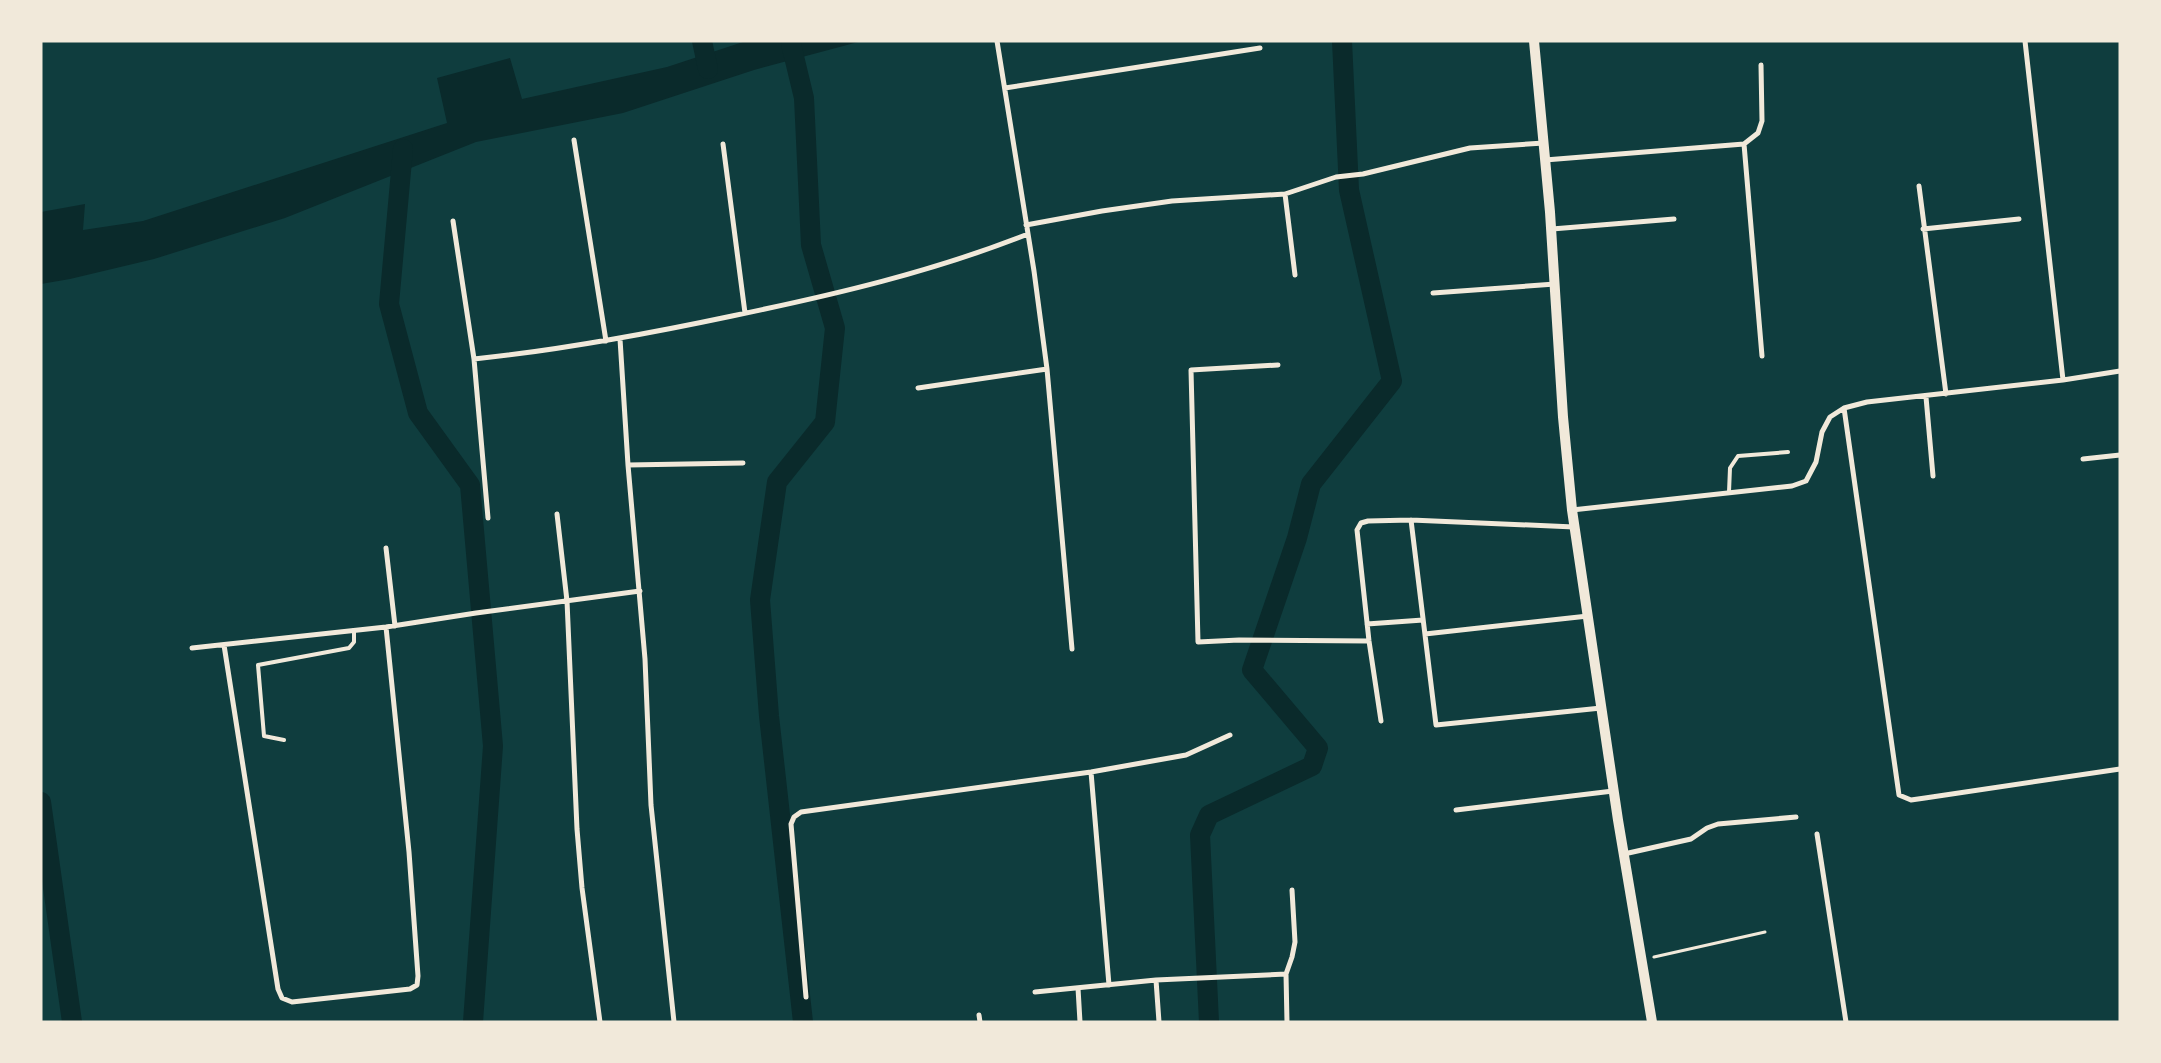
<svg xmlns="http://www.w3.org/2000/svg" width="2161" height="1063" font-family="'Libre Baskerville',serif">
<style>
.water{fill:#0a2a2b}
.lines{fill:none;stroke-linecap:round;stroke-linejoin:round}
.canal{stroke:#0a2a2b;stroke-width:20}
.path{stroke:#f1e9da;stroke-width:3}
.service{stroke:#f1e9da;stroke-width:4}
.minor{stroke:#f1e9da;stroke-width:5}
.secondary{stroke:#f1e9da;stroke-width:10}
</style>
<rect width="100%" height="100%" fill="#0f3d3e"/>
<path class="water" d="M746 41H862L754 70 623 113 476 142 285 218 154 259 70 279 41 284V212L85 204 83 230 143 221 447 123 437 78 510 58 522 99 667 67Z"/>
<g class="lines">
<path class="canal" d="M702 41 708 69
M791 44 804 98 811 245 835 328 825 422 777 482 760 600 769 716 803 1022
M403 149 389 304 418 413 470 485 493 746 473 1022
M41 802 72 1022
M1209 1022 1200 835 1209 815 1312 766 1318 748 1252 670 1297 538 1311 484 1392 381 1349 190 1342 41"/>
<path class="path" d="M1654 957 1765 932"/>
<path class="service" d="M1729 492 1730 468 1738 456 1788 452
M284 740 264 736 258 665 349 648 354 642V630"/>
<path class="minor" d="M997 41 1034 271 1047 369 1072 649
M2025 41 2063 380
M1005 88 1260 48
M574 140 606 341
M723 144 745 313
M1744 144 1758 133 1762 121 1761 65
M1545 160 1744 144 1762 356
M1919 186 1946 394
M1285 194 1295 275
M453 221 474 359 488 518
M1026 225 1102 211 1172 201 1285 194 1336 177 1363 174 1470 148 1544 143
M1552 229 1674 219
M1923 229 2019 219
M1433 293 1555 284
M620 339 628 465 645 659 651 805 674 1022
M474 359C561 350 647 334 732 316 833 295 932 272 1028 234
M1278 365 1191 370 1198 642 1239 640 1369 641
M918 388 1047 369
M1926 397 1933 476
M1844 408 1899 795 1911 800 1925 798 2120 769
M2083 459 2120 455
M628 465 743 463
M1572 510 1792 486 1806 481 1816 462 1822 432 1830 417 1844 408 1867 402 2063 380 2120 371
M557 514 567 601 577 829 582 888 600 1022
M1411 520 1436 725 1601 708
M386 548 395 626
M1367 624 1423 620
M1425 634 1588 616
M224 645 278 989 282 998 292 1002 410 989 417 985 418 976 409 852 386 627
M192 648 386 627 476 613 640 591
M1381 721 1369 641 1357 530 1361 523 1368 521 1411 520 1574 527
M1091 772 1109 985
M1456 810 1613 791
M1817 834 1846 1022
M1624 854 1691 839 1707 828 1718 824 1796 817
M1156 980 1159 1022
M1078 988 1080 1022
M1035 992 1156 980 1286 974
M806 997 791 824 794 817 801 812 1091 772 1186 755 1230 735
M979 1015 980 1022
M1287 1022 1286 974 1292 957 1295 942 1292 890"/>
<path class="secondary" d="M1534 41 1550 212 1563 417 1572 510 1618 820 1652 1022"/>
</g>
<rect width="2161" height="1063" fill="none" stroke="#f1e9da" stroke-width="85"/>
</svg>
